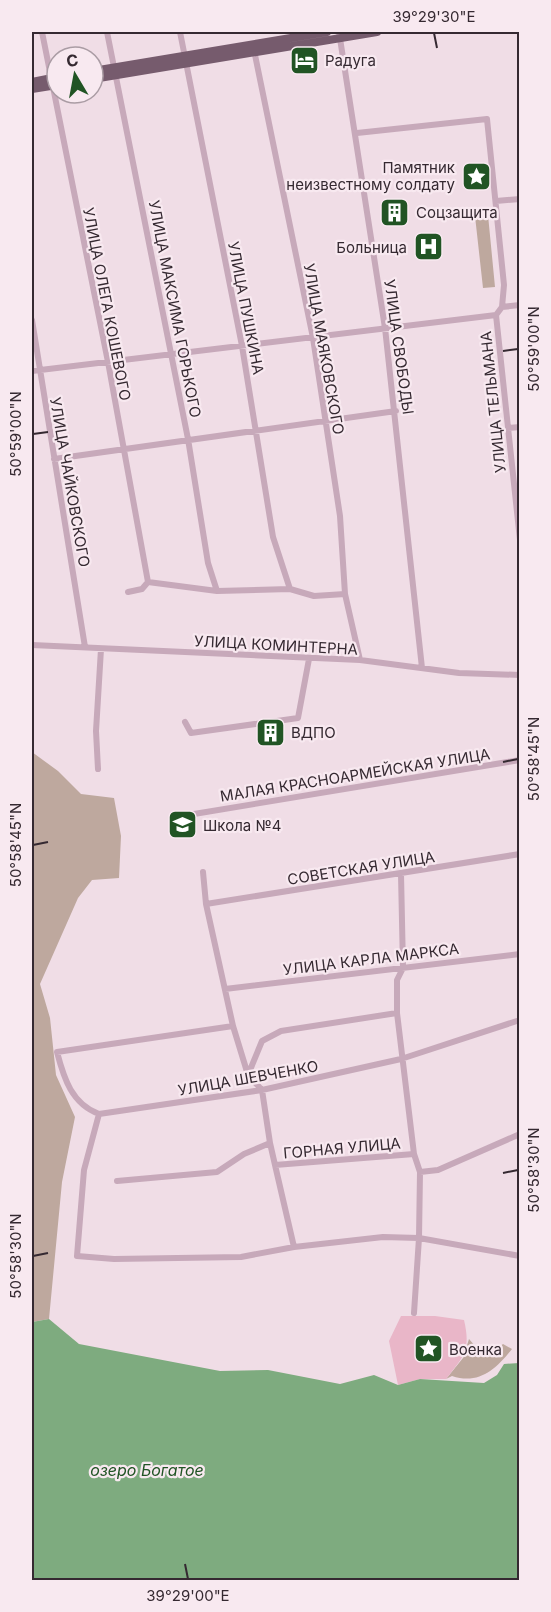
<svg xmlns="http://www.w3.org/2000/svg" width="551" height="1612" font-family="Inter,sans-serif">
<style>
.green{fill:#bea89e}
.sand{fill:#e9b6c8}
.water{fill:#7eab7f}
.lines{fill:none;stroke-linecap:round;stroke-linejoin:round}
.minor{stroke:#c7a9ba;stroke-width:6}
.major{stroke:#765b6d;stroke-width:8}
.ticks{fill:none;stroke:#352931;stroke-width:2}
.labels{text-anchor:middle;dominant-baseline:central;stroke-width:4.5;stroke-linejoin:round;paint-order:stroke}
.poi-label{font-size:15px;fill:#352931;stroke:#f8e9f0;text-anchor:start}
.street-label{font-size:15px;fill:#352931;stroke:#f8e9f0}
.water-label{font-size:16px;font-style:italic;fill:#215424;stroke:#f8e9f0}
.neatline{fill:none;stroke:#352931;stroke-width:2}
.ticks-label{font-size:15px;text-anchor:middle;fill:#352931}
</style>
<rect width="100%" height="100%" fill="#f0dde6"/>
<path class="green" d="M488 215 495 287 483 288 475 216Z
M32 752 58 771 81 794 114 798 121 836 119 878 92 880 78 898 40 984 50 1018 56 1075 75 1117 62 1182 49 1319 32 1322Z
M469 1339 482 1354 489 1355 503 1344 512 1349C496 1369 479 1385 452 1376L446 1379 463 1358Z"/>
<path class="sand" d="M401 1316H435L464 1320C471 1350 464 1356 446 1379H420L398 1385 389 1341Z"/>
<path class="water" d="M49 1319 79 1344 220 1371 268 1370 340 1384 374 1375 398 1385 420 1379 484 1383 497 1375 504 1364 519 1363V1580H32V1322Z"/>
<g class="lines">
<path class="minor" d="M42 32 108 362 148 582
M107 32 188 439 208 563 217 591
M180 32 242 346 273 537 290 589
M339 32 385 328 422 668
M254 50 313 338 340 516 345 594 360 660
M357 133 487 119 504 285 502 307 496 315 520 540
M496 201 520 199
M502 307 520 305
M32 320 85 647
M32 371 496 315
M508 428 520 427
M54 459 396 411
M128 592 142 589 148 582 217 591 290 589 314 596 345 594
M32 645 360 660 459 673 520 675
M185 722 191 733 298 718 309 659
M98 769 96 731 101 649
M194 814 520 760
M203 872 206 904 233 1026 248 1075 262 1090 270 1143
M401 874 403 968 397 980V1013L414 1154
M206 904 520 854
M225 989 520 954
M233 1026 57 1052C64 1079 72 1104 99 1114L262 1090 401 1059 520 1020
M248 1075 262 1041 281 1031 397 1013
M99 1114 84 1170 77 1256 114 1259 241 1257 294 1247 383 1237 419 1238 520 1256
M275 1165 294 1247
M117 1181 217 1172 244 1154 270 1143 275 1165 414 1154 420 1172 438 1170 520 1134
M414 1313 419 1238 420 1172"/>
<path class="major" d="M93 71 327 32
M93 79 377 32
M32 82 57 77
M32 89 57 85"/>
</g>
<path class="ticks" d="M434 33 437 48M503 351 518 349M33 434 48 432M503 762 518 759M33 845 48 842M503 1173 518 1170M33 1256 48 1253M185 1564 188 1579"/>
<defs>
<symbol id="hotel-square" viewBox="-11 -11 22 22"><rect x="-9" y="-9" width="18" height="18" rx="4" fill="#215424" stroke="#f8e9f0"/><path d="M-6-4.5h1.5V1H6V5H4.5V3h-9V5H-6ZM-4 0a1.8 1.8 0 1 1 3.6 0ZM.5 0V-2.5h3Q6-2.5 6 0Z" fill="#fff"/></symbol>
<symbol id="sight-square" viewBox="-11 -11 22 22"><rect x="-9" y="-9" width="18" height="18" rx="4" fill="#215424" stroke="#f8e9f0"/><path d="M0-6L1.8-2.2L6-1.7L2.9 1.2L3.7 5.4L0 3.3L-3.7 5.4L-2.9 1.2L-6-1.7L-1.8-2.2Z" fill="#fff"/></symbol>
<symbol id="building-square" viewBox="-11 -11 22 22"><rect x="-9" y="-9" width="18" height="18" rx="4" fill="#215424" stroke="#f8e9f0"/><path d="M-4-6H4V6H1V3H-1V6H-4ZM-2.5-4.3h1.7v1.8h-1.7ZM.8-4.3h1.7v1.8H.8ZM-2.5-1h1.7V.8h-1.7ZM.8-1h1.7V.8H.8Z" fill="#fff"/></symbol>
<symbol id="hospital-square" viewBox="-11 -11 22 22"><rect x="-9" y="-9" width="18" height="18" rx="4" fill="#215424" stroke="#f8e9f0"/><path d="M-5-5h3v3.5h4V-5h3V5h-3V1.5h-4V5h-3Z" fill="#fff"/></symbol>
<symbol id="school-square" viewBox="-11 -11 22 22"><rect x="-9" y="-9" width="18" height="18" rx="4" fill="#215424" stroke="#f8e9f0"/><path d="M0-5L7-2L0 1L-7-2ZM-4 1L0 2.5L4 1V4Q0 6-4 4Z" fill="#fff"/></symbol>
</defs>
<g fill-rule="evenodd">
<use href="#hotel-square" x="288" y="44" width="33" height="33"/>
<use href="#sight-square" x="460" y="160" width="33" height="33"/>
<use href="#building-square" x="378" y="196" width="33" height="33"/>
<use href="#hospital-square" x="412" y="230" width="33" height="33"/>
<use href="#building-square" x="254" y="716" width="33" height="33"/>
<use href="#school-square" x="166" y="808" width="33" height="33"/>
<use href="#sight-square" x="412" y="1332" width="33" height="33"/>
</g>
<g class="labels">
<g class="poi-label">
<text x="325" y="60">Радуга</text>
<text x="455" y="167" text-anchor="end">Памятник<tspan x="455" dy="17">неизвестному солдату</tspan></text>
<text x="416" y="212">Соцзащита</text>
<text x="407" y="247" text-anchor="end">Больница</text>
<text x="291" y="732">ВДПО</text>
<text x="203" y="825">Школа №4</text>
<text x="449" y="1349">Военка</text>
</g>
<g class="street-label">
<text transform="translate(107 304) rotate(79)">УЛИЦА ОЛЕГА КОШЕВОГО</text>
<text transform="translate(246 308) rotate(79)">УЛИЦА ПУШКИНА</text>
<text transform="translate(175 309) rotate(79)">УЛИЦА МАКСИМА ГОРЬКОГО</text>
<text transform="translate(399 347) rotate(82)">УЛИЦА СВОБОДЫ</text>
<text transform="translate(324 349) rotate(80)">УЛИЦА МАЯКОВСКОГО</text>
<text transform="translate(493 402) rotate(-96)">УЛИЦА ТЕЛЬМАНА</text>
<text transform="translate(70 482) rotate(80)">УЛИЦА ЧАЙКОВСКОГО</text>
<text transform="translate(276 645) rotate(3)">УЛИЦА КОМИНТЕРНА</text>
<text transform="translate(355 775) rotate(-9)">МАЛАЯ КРАСНОАРМЕЙСКАЯ УЛИЦА</text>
<text transform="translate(361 868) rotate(-9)">СОВЕТСКАЯ УЛИЦА</text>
<text transform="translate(371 959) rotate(-7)">УЛИЦА КАРЛА МАРКСА</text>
<text transform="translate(248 1078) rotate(-10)">УЛИЦА ШЕВЧЕНКО</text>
<text transform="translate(342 1148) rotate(-5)">ГОРНАЯ УЛИЦА</text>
</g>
<g class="water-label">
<text x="147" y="1470">озеро Богатое</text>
</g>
</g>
<rect width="551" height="1612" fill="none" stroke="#f8e9f0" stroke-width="66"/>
<g transform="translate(75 75) rotate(350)"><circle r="28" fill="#f8e9f0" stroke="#aa9ca4" stroke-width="1.5"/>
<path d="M0-4.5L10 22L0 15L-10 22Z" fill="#215424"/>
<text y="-9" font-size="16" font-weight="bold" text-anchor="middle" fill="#352931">С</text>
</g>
<rect x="33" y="33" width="485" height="1546" class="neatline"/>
<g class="ticks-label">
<text x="434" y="22">39°29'30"E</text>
<text transform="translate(534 349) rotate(-90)" y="5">50°59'00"N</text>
<text transform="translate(16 434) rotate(-90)" y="5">50°59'00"N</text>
<text transform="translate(534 759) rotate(-90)" y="5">50°58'45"N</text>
<text transform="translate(16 845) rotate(-90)" y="5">50°58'45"N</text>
<text transform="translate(534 1170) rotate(-90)" y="5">50°58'30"N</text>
<text transform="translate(16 1256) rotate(-90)" y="5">50°58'30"N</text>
<text x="188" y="1601">39°29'00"E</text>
</g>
</svg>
